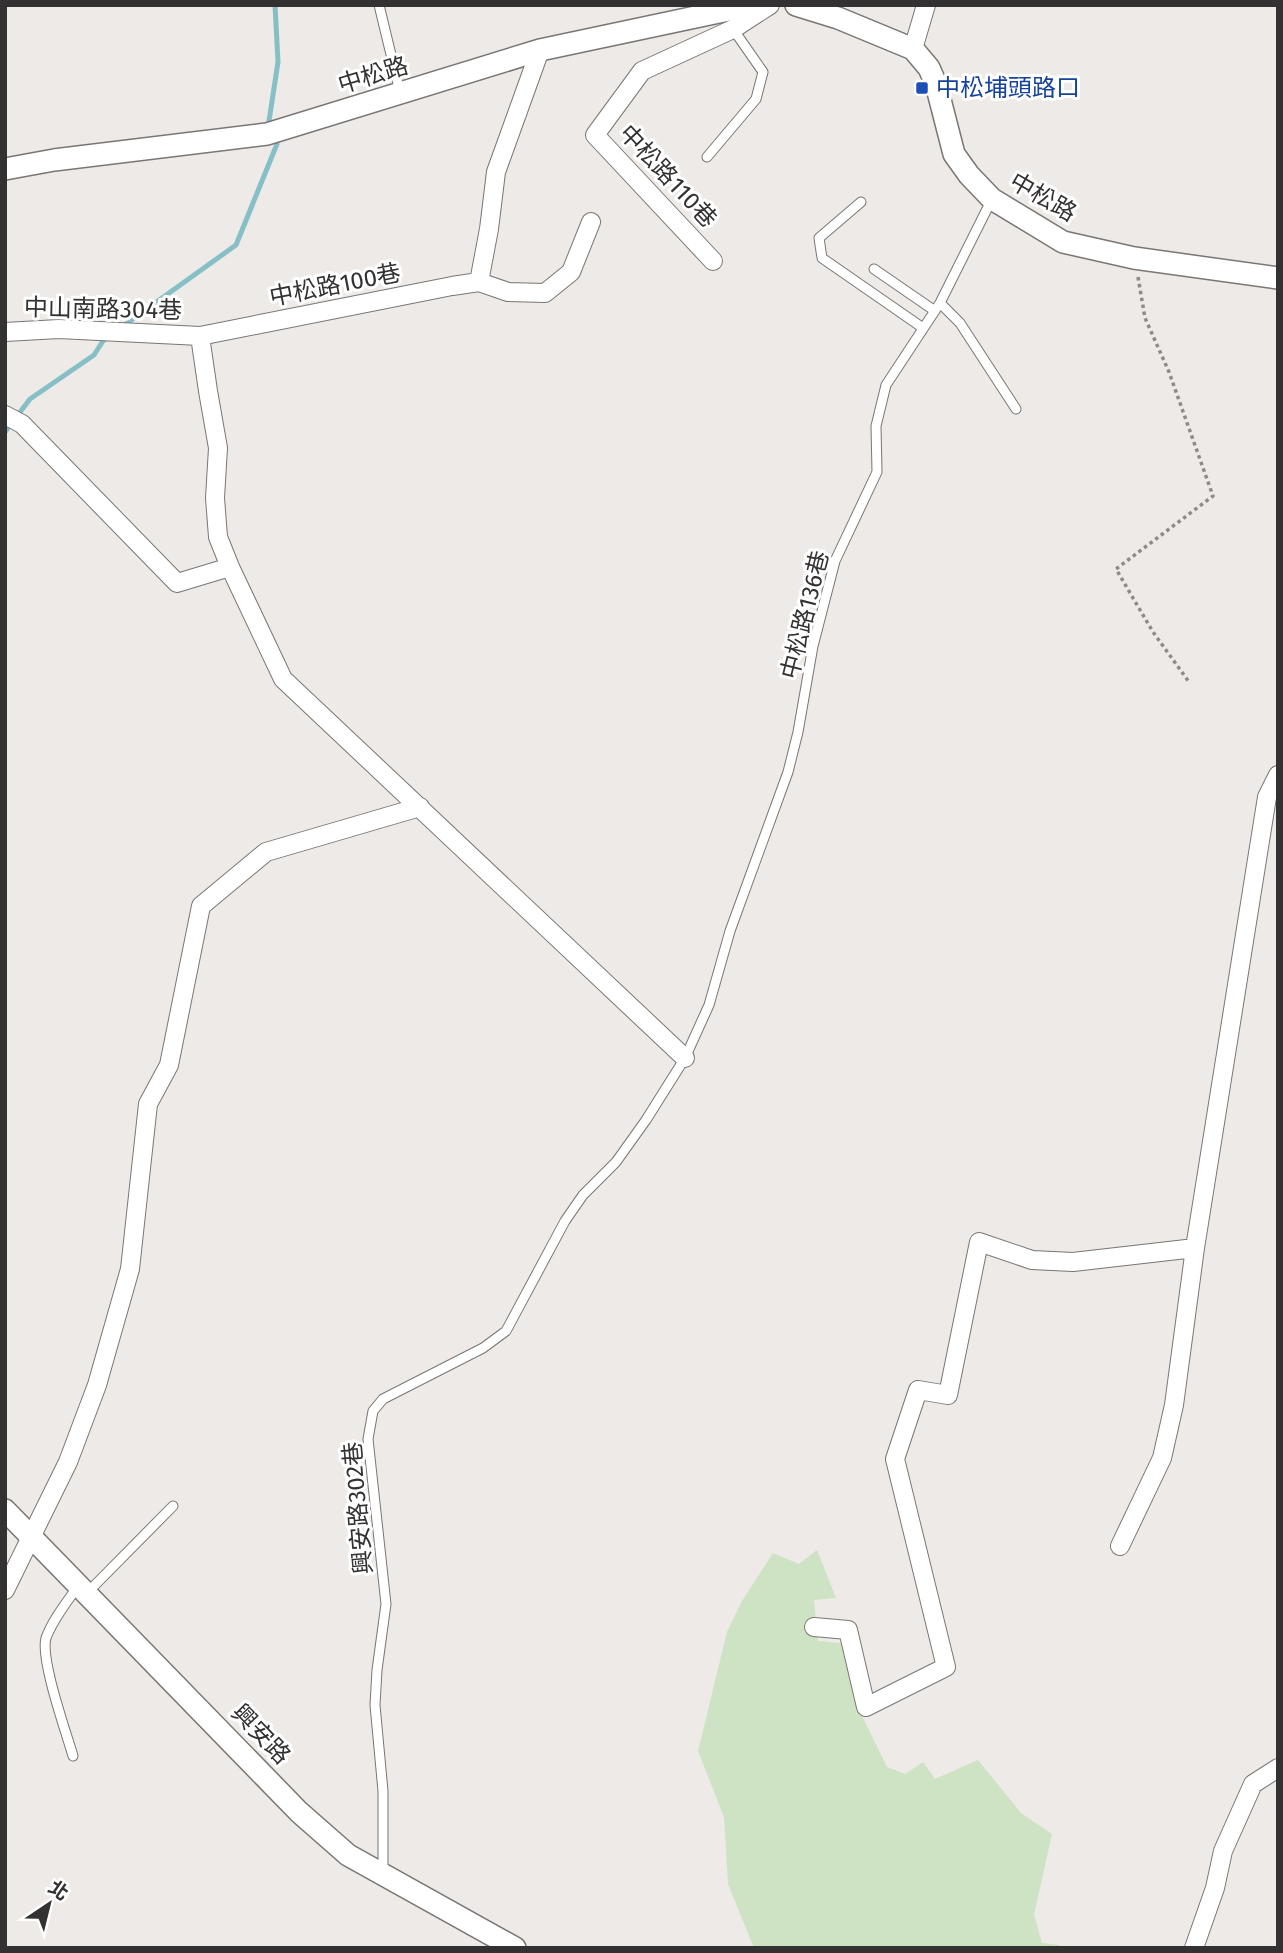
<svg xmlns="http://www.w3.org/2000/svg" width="1283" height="1953" font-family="'Fira Sans','Noto Sans TC',sans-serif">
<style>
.green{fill:#cde3c3}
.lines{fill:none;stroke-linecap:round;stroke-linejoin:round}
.stream{stroke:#86c0c6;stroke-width:5}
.service-casing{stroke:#797674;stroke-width:11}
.minor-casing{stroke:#797674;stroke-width:20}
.tertiary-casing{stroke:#797674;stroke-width:24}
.path{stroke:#8d8b8a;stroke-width:3.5;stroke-dasharray:3.5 3.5;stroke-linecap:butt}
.service{stroke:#fff;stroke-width:9}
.minor{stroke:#fff;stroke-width:18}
.tertiary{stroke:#fff;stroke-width:21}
.transit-dot{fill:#1a4fb4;stroke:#fff;stroke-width:2.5}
.labels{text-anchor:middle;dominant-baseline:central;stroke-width:6;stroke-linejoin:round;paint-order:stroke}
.street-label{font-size:24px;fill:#333131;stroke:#fff}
.transit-label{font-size:24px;fill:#164399;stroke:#fff;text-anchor:start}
</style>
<rect width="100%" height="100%" fill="#edeae8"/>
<path class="green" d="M817 1550 836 1598 814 1600 818 1641 841 1643 862 1716 887 1767 905 1774 923 1762 935 1779 978 1760 1021 1813 1052 1834 1034 1915 1042 1943 1059 1945V1948H754L728 1884 724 1817 698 1751 727 1632 742 1601 773 1553 799 1564Z"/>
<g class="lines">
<path class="stream" d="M271 127 269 121 278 62 275 5
M123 326 236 245 277 144 275 136
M5 432 30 399 94 355 103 341 109 336"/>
<defs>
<path id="service" d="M379 5 400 92
M707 157 756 99 763 72 733 29
M861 202 819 238 822 258 923 328
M874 269 935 311
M940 303 960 323 1016 409
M87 1593 173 1506
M73 1756C66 1732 40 1659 46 1638 53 1619 67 1602 78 1586
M383 1874V1791L375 1705 377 1670 386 1604 368 1439 373 1411 383 1399 483 1348 506 1331 565 1221 583 1195 616 1162 646 1120 685 1058 709 1005 730 931 788 772 798 732 813 646 835 561 877 472 876 426 886 385 940 303 992 199"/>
<path id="minor" d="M913 49 926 5
M713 261 595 135 642 71 733 29 770 5
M479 282 508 292 545 293 571 272 591 222
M5 332 59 329 200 336 452 286 479 282 489 229 496 172 540 50
M200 336 208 391 218 448 215 498 218 537 230 567 283 679 685 1058
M5 415 22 424 177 583 230 567
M1120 1546 1162 1458 1174 1405 1195 1248 1267 797 1278 775
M5 1590 68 1462 97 1385 130 1269 148 1104 169 1065 201 906 266 852 420 807
M814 1627 848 1630 866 1707 946 1667 895 1459 918 1390 948 1395 979 1242 1032 1260 1073 1262 1195 1248
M1194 1948 1215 1888 1223 1851 1253 1784 1278 1768"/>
<path id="tertiary" d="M796 5 838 18 913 49 929 68 936 84 954 154 969 175 992 199 1063 242 1134 258 1278 278
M5 169 54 160 267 134 540 50 752 5
M5 1510 299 1812 348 1855 515 1948"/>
</defs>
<use href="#service" class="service-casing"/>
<use href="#minor" class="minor-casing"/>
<use href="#tertiary" class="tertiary-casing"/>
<path class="path" d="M1138 277 1145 318 1169 372 1213 496 1116 569 1153 632 1189 682"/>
<use href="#service" class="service"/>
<use href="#minor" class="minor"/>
<use href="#tertiary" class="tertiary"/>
</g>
<rect class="transit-dot" x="915" y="81" width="14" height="14" rx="3.5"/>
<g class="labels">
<g class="street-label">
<text transform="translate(373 75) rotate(-17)">中松路</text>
<text transform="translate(668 176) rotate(47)">中松路110巷</text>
<text transform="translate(1043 197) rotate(30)">中松路</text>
<text transform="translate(335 285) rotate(-11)">中松路100巷</text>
<text transform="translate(103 309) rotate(1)">中山南路304巷</text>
<text transform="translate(805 615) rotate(-76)">中松路136巷</text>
<text transform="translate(358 1508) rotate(-95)">興安路302巷</text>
<text transform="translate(261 1734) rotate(46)">興安路</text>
</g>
<g class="transit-label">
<text x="936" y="88">中松埔頭路口</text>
</g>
</g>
<rect width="1283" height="1953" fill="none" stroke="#333131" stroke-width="14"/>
<g transform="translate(49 1904) rotate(35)" stroke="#ffffff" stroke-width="5" paint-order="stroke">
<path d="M0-5L12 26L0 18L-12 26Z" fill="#333131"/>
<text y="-10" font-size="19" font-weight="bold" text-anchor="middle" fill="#333131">北</text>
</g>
</svg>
